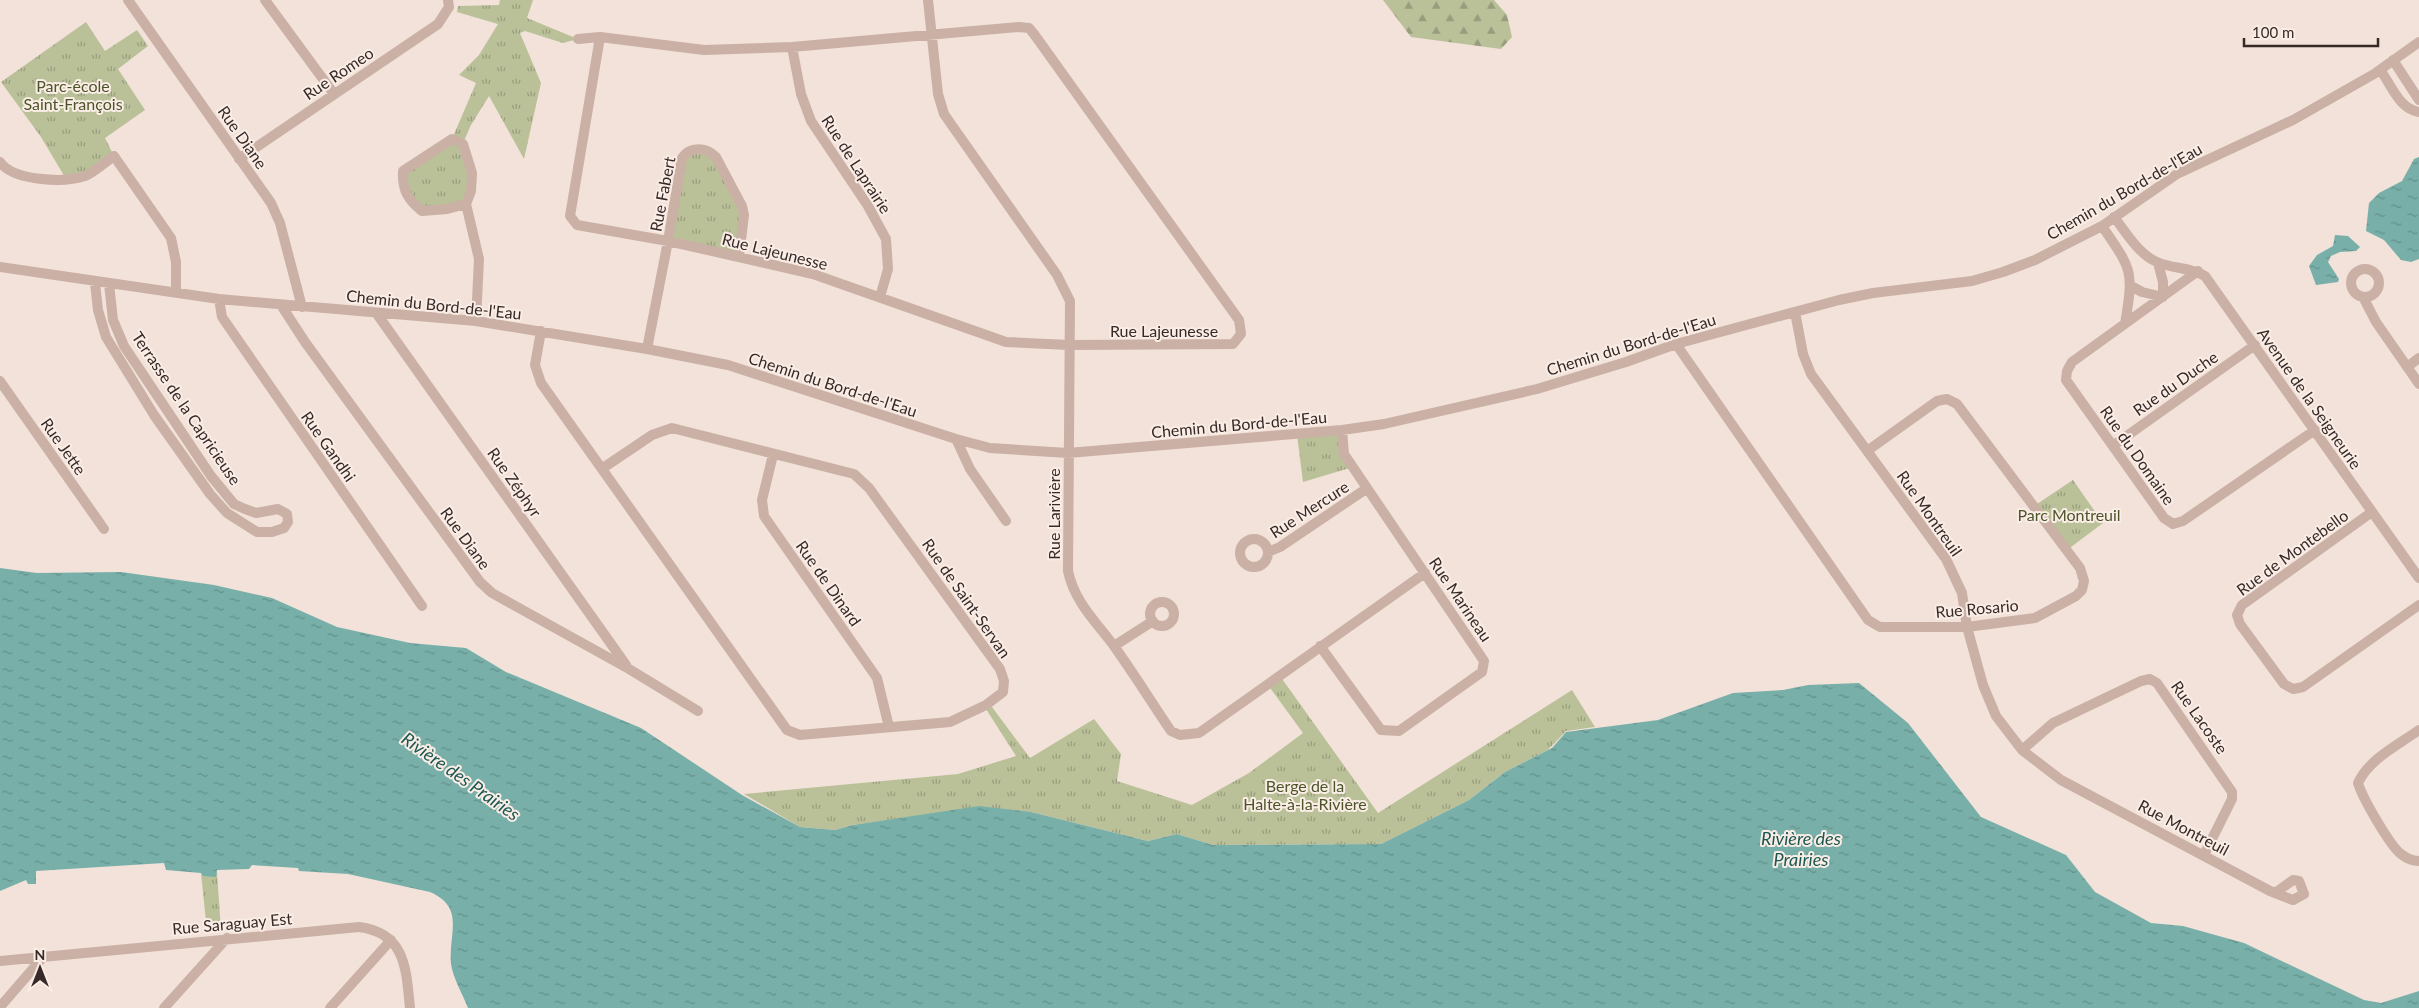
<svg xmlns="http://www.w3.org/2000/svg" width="2419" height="1008" font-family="Lato,sans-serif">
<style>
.forest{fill:url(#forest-firs)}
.park{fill:url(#park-tufts)}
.water{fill:url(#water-ripples)}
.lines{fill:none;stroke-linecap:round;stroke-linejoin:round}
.minor{stroke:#cab0a5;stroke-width:10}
.labels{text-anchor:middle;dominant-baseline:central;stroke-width:4;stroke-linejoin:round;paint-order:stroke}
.street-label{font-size:16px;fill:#362927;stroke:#faede6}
.park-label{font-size:16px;fill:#4c542a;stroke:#faede6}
.water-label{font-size:18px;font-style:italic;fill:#1b5852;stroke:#faede6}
</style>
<defs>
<pattern id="forest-firs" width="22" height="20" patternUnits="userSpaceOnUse" patternTransform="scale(1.25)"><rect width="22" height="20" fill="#bac199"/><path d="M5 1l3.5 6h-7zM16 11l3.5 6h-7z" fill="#989d7d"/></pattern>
<pattern id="park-tufts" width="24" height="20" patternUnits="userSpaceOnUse" patternTransform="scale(1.25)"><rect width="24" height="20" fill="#bac199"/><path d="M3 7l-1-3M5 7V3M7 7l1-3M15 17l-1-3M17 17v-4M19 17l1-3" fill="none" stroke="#989d7d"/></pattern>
<pattern id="water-ripples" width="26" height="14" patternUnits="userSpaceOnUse" patternTransform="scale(1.25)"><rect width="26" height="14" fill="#78b0a9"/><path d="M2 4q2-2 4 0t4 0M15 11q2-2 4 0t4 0" fill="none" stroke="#638f8a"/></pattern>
</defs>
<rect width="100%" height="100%" fill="#f2e2d9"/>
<path class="forest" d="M1383 0H1494L1507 15 1512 37 1501 49 1411 37Z"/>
<path class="park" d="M500 0H533L527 18 578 39 563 43 525 31 520 33 541 83 524 159 489 96 471 125 463 143 472 173 466 204 422 211 409 201 403 171 452 139 476 83 459 75 479 55 498 24 457 12 458 6 499 5Z
M86 22 105 51 137 30 148 46 118 69 145 110 105 138 114 156 85 176 66 179 41 137 1 82Z
M686 152H711L742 206 739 256 668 241Z
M1342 430 1353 467 1303 482 1297 435Z
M2073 480 2103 523 2067 550 2034 506Z
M1280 676 1378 813 1572 690 1595 727 1566 731 1548 750 1505 772 1469 800 1381 844 1213 845 1177 834 1148 841 1031 812 902 818 853 825 835 830 800 827 744 794 958 774 1016 756 986 709 992 707 1030 758 1094 719 1121 754 1117 781 1192 805 1249 773 1303 733 1268 685Z
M217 872 221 931H207L201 873Z"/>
<path class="water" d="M2419 157V259L2411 262 2401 260 2384 240 2366 231 2369 203 2379 193 2402 181 2414 159Z
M2335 235 2348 236 2360 247 2356 251 2340 252 2331 256 2328 262 2339 279 2338 282 2316 285 2309 266 2317 255 2333 246Z
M0 568 37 573 121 572 214 585 272 598 337 627 410 643 466 648 506 672 641 728 742 795 800 827 835 830 853 825 979 806 1031 812 1148 841 1177 834 1213 845 1381 844 1469 800 1505 772 1552 748 1566 732 1658 720 1733 693 1783 690 1808 685 1859 683 1908 723 1981 817 2066 855 2095 892 2151 923 2183 926 2244 943 2364 1000 2381 1003 2419 991V1008H468C463 995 453 978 451 964 448 933 466 908 430 892L348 874 299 871 298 868 252 865 249 869 217 870 216 877 203 876 201 873 166 870 164 863 36 871V884H28L26 880 0 891Z"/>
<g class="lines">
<path class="minor" d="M128 0 271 203 280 223 302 307
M265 0 334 94
M928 0 938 94 944 114 1057 275 1070 301 1068 571C1074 601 1096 622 1114 646 1134 674 1152 703 1171 731L1180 735 1199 733 1425 573
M1019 27 1029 28 1034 34 1239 320 1241 334 1233 344 1069 345 1006 342 813 274 668 241 577 225 570 216 600 37 704 50 792 47Z
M578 39 600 37
M792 47 801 94 811 121 868 206 886 239 888 269 880 297
M2393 60 2419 100
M2380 70C2392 85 2398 108 2419 112
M239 159 438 24 449 7 448 0
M0 162C13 181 64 183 85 176 95 172 105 162 114 156L171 238 176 262V293
M466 204 447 209 422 211C408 200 402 190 403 171L452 139 463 144 472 173 471 191 466 204 479 259 476 321
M2114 217C2126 232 2138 254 2157 262 2173 269 2190 267 2205 276L2419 578
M2102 226C2132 270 2134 270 2125 324
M2158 263 2163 282V297
M0 267 219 299 476 321 647 349 728 365 956 439 990 448 1068 453 1342 430 1384 424 1537 389 1626 362 1676 344 1839 300 1873 293 1972 281 2003 272 2035 260 2102 226 2177 174 2293 120 2374 74 2419 42
M2351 283a14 14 0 1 1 28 0a14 14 0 1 1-28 0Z
M2198 271 2072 362 2067 371 2066 380 2164 518 2173 524 2183 521 2315 430
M95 283 98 310 106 337 154 415 210 494 227 513 257 532H272L284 528 288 522 287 514 278 509 256 513 245 509 234 504 211 476 124 346 113 320 109 284
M2131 286 2142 292 2163 297
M2363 297 2376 322 2419 384
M219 299 222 317 422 606
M281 305 305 342 480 582 492 593 629 669 698 711
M1795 312 1803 354 1811 374 1946 559 1962 593 1967 627 1983 685 1996 716 2022 750 2061 780 2270 891 2293 900 2304 894 2299 881 2293 880 2275 893
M377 314 626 665
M541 331 535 365 541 383 787 730 800 735 950 722 986 705 1003 692 1004 681 1000 669 869 488 854 474 672 428 652 435 603 468
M1676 344 1868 620 1880 627H1967L2035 618 2076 596 2082 590 2084 581 2080 568 1957 404 1947 399 1937 401 1867 451
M647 349 668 241 682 158C690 146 706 147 716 157L742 206 744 215 739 256
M2407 367 2419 358
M0 381 104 529
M956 439 970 469 1006 521
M2114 445 2255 345
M773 455 762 500 764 516 877 678 889 727
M2372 512 2242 605 2237 615 2240 624 2284 684 2293 689 2303 687 2419 605
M1240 553a14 14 0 1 1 28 0a14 14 0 1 1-28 0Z
M1268 552 1280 547 1366 489
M1150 614a12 12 0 1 1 24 0a12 12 0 1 1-24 0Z
M1114 646 1153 621
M1320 646 1381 730 1399 731 1482 672 1484 661 1344 454 1342 430
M2419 730C2398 745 2369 759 2358 783 2362 797 2390 846 2401 854 2406 858 2413 861 2419 861
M2022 750 2053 723 2141 681 2150 679 2157 683 2232 792V799L2204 855
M0 961 359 927C406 933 406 969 410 1008
M0 1007 44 956
M164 1008 227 938
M330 1008 391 940"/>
</g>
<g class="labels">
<g class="street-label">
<text transform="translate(338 73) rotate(-34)">Rue Romeo</text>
<text transform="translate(243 137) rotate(55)">Rue Diane</text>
<text transform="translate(857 164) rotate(57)">Rue de Laprairie</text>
<text transform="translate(2124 191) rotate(-30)">Chemin du Bord-de-l'Eau</text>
<text transform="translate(662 194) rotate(-79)">Rue Fabert</text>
<text transform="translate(775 251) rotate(14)">Rue Lajeunesse</text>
<text transform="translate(434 304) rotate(6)">Chemin du Bord-de-l'Eau</text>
<text x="1164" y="330">Rue Lajeunesse</text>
<text transform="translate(1631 344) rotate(-17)">Chemin du Bord-de-l'Eau</text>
<text transform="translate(2175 383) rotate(-35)">Rue du Duche</text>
<text transform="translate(833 384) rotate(18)">Chemin du Bord-de-l'Eau</text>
<text transform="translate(2310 398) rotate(55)">Avenue de la Seigneurie</text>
<text transform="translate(187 408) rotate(56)">Terrasse de la Capricieuse</text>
<text transform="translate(1239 424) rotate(-5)">Chemin du Bord-de-l'Eau</text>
<text transform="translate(64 446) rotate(55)">Rue Jette</text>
<text transform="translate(329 446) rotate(55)">Rue Gandhi</text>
<text transform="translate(2138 455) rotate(55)">Rue du Domaine</text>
<text transform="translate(515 482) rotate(55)">Rue Zéphyr</text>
<text transform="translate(1309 509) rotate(-33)">Rue Mercure</text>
<text transform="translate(1930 513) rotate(55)">Rue Montreuil</text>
<text transform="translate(1053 514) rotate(-90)">Rue Larivière</text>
<text transform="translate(466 538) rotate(54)">Rue Diane</text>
<text transform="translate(2292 552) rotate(-36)">Rue de Montebello</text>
<text transform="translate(829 583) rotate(55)">Rue de Dinard</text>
<text transform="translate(967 598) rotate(55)">Rue de Saint-Servan</text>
<text transform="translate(1461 599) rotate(56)">Rue Marineau</text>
<text transform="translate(1977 608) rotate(-5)">Rue Rosario</text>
<text transform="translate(2200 717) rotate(55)">Rue Lacoste</text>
<text transform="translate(2184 827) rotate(28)">Rue Montreuil</text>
<text transform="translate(232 923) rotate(-5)">Rue Saraguay Est</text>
</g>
<g class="park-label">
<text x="73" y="85">Parc-école<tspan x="73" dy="18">Saint-François</tspan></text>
<text x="2069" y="514">Parc Montreuil</text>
<text x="1305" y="785">Berge de la<tspan x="1305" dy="18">Halte-à-la-Rivière</tspan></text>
</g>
<g class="water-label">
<text transform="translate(461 776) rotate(35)">Rivière des Prairies</text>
<text x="1801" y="838">Rivière des<tspan x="1801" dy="21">Prairies</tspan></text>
</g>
</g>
<g transform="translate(40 968)" stroke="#faede6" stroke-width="4" paint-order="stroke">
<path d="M0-4L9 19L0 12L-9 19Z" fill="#362927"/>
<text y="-8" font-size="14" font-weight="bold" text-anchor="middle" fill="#362927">N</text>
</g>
<path d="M2244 38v8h134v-8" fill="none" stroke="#362927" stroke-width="2.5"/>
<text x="2252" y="38" font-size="15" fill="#362927" stroke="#faede6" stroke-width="4" paint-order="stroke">100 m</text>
</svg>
